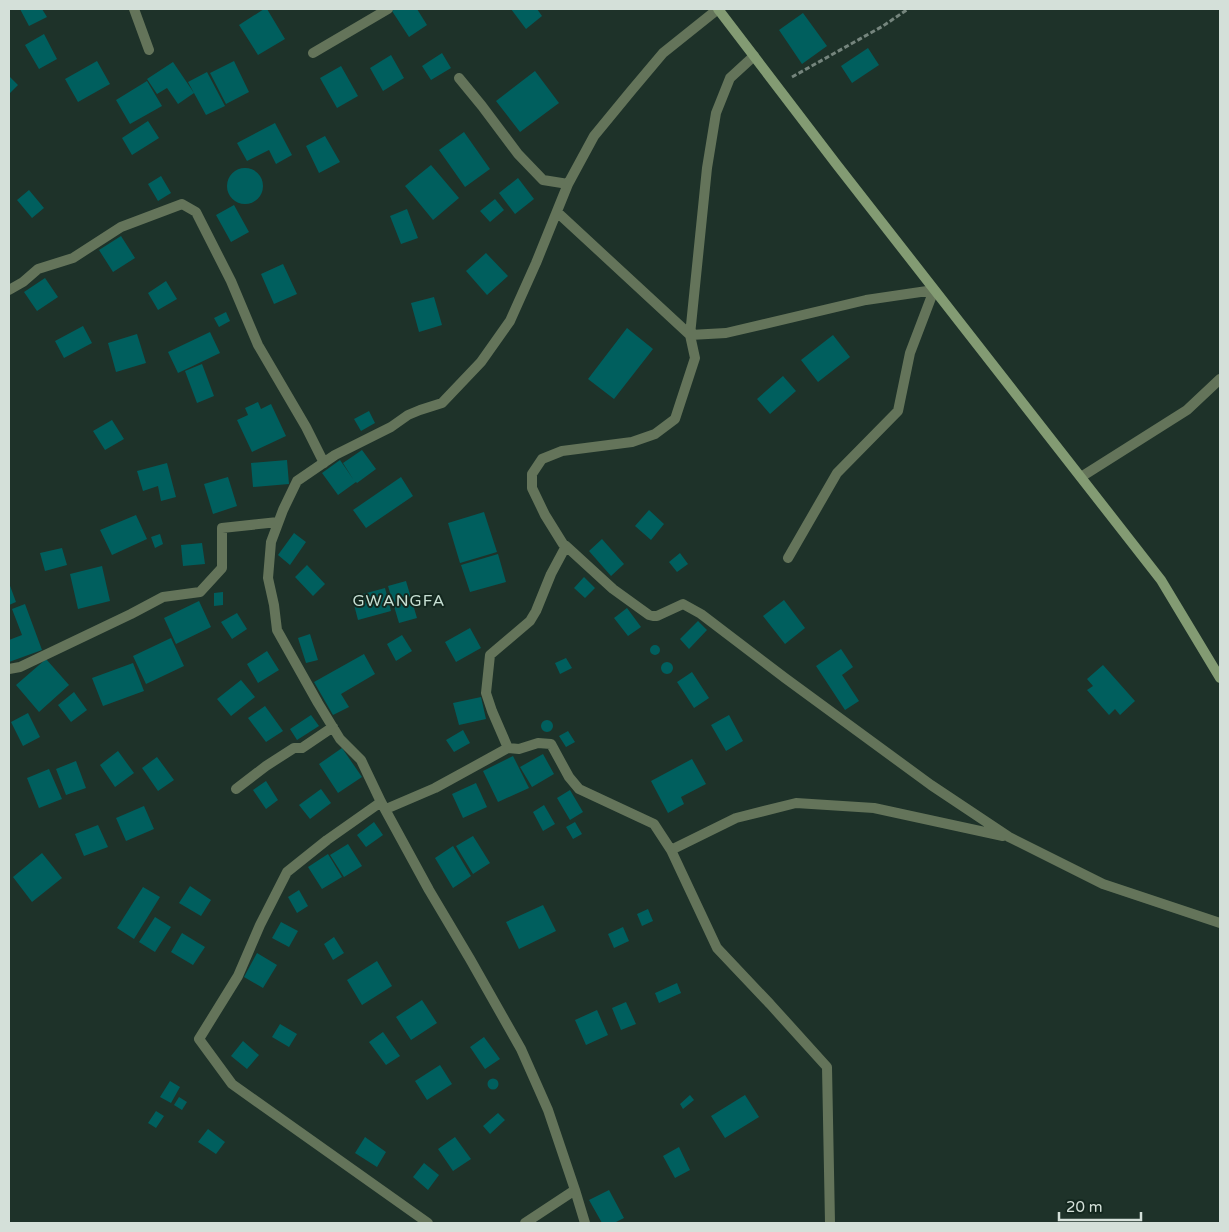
<svg xmlns="http://www.w3.org/2000/svg" width="1229" height="1232" font-family="'Varela Round',sans-serif">
<style>
.building{fill:#005f5e}
.lines{fill:none;stroke-linecap:round;stroke-linejoin:round}
.path{stroke:#75857d;stroke-width:3;stroke-dasharray:5 2.5;stroke-linecap:butt}
.street{stroke:#64745a;stroke-width:10}
.secondary{stroke:#839b73;stroke-width:10}
.labels{text-anchor:middle;dominant-baseline:central;stroke-width:4;stroke-linejoin:round;paint-order:stroke}
.quarter-label{font-size:16px;letter-spacing:1px;fill:#c8e0d4;stroke:#14281f}
</style>
<rect width="100%" height="100%" fill="#1e3229"/>
<path class="building" d="M20 9H42L47 17 29 26Z
M264 9H267L285 39 258 55 239 25Z
M395 9H417L427 25 409 37 392 11Z
M511 9H537L542 16 526 29Z
M803 13 827 46 802 64 779 30Z
M44 34 57 59 39 69 25 45Z
M868 48 879 65 852 83 841 66Z
M442 53 451 68 431 80 422 66Z
M391 55 404 78 383 91 370 68Z
M97 61 110 84 78 102 65 79Z
M234 61 249 92 226 104 210 73Z
M173 62 194 93 178 104 167 88 157 94 147 79Z
M341 66 358 96 337 108 320 78Z
M535 71 559 103 520 132 496 101Z
M207 72 225 106 206 115 188 82Z
M9 76 18 85 9 94Z
M147 81 162 106 130 124 116 100Z
M148 121 159 138 132 155 122 138Z
M275 123 292 155 276 164 269 150 247 161 237 143Z
M464 132 490 169 465 187 439 150Z
M325 136 340 162 319 173 306 146Z
M431 165 459 198 433 220 405 186Z
M227 186a18 18 0 1 1 36 0a18 18 0 1 1-36 0Z
M161 176 171 193 158 201 148 184Z
M518 178 534 199 515 214 499 193Z
M29 190 44 208 32 218 17 200Z
M495 199 504 210 490 222 480 211Z
M234 205 249 232 231 242 216 215Z
M407 209 418 238 401 244 390 216Z
M121 236 135 258 113 272 99 250Z
M486 253 508 276 487 295 466 271Z
M283 264 297 294 274 304 261 274Z
M45 278 58 297 37 311 24 292Z
M166 281 177 299 158 310 148 293Z
M434 297 442 325 419 332 411 303Z
M226 312 230 321 219 327 214 318Z
M83 326 92 343 64 358 55 341Z
M627 328 653 349 614 399 588 379Z
M210 332 220 353 178 373 168 352Z
M137 334 146 363 116 372 108 343Z
M833 335 850 357 818 382 801 360Z
M202 364 214 396 197 403 185 371Z
M783 376 796 391 770 414 757 399Z
M258 402 261 409 271 404 286 436 252 452 237 420 248 415 245 408Z
M369 411 375 423 361 431 354 419Z
M112 420 124 439 105 450 93 431Z
M362 450 376 469 357 483 356 482 338 495 322 473 340 460 353 479 343 463Z
M287 460 289 484 253 487 251 463Z
M167 463 176 497 161 501 158 486 143 491 137 471Z
M228 477 237 506 213 514 204 484Z
M401 477 413 496 366 528 353 510Z
M649 510 664 524 651 540 635 526Z
M484 512 497 552 460 563 448 523Z
M136 515 147 539 112 555 100 530Z
M294 533 306 542 290 565 278 555Z
M160 534 163 544 155 548 151 537Z
M602 539 624 564 611 576 589 551Z
M202 543 205 564 183 566 181 545Z
M62 548 67 565 45 571 40 553Z
M680 553 688 564 677 572 669 562Z
M498 554 506 582 470 592 461 565Z
M307 565 325 584 313 596 295 577Z
M102 566 110 601 78 609 70 574Z
M584 577 595 588 585 598 574 588Z
M406 581 417 618 399 623 388 586Z
M9 583 16 602 9 605Z
M385 588 391 611 358 620 352 597Z
M223 592V605L214 606V593Z
M784 600 805 628 785 644 763 616Z
M199 601 211 627 176 644 164 618Z
M25 604 42 650 9 662V640L22 635 12 609Z
M627 608 641 627 628 636 614 618Z
M237 613 247 629 232 639 221 622Z
M698 621 707 630 689 649 680 639Z
M470 628 481 648 456 662 445 642Z
M310 634 318 660 306 663 298 638Z
M402 635 412 651 396 661 387 644Z
M171 638 184 666 146 684 133 656Z
M650 650a5 5 0 1 1 10 0a5 5 0 1 1-10 0Z
M841 649 853 667 842 675 859 701 845 710 816 666Z
M267 651 279 670 258 683 247 664Z
M364 654 375 674 341 694 349 707 333 715 314 682Z
M566 658 572 668 560 674 555 663Z
M46 659 69 685 39 712 16 685Z
M661 668a6 6 0 1 1 12 0a6 6 0 1 1-12 0Z
M133 663 144 691 103 706 92 678Z
M1103 665 1135 701 1120 715 1115 709 1109 715 1087 690 1093 686 1087 679Z
M692 672 709 698 694 708 677 682Z
M241 680 255 697 231 716 217 699Z
M74 692 87 710 71 722 58 705Z
M481 697 486 719 459 725 453 703Z
M265 706 283 731 266 742 248 718Z
M28 713 40 737 23 746 11 722Z
M311 715 319 726 297 740 290 729Z
M729 715 743 741 726 751 711 725Z
M541 726a6 6 0 1 1 12 0a6 6 0 1 1-12 0Z
M463 730 470 743 454 752 446 740Z
M568 731 575 742 566 747 559 736Z
M342 748 362 777 338 793 319 764Z
M118 751 134 773 115 787 100 765Z
M543 754 554 774 532 787 520 767Z
M513 756 529 788 498 802 483 771Z
M157 757 174 780 158 791 142 768Z
M692 759 706 784 681 797 684 804 668 813 651 781Z
M76 761 86 788 66 795 56 769Z
M49 769 62 799 39 808 27 778Z
M266 781 278 800 266 809 253 790Z
M476 783 487 807 463 818 452 794Z
M321 789 331 803 310 819 299 805Z
M570 790 583 812 570 820 557 798Z
M544 805 555 824 543 831 533 812Z
M144 806 154 829 126 841 116 818Z
M374 822 383 835 366 847 357 835Z
M575 822 582 834 573 839 566 827Z
M98 825 108 847 84 856 75 834Z
M473 836 490 863 473 874 456 846Z
M348 844 362 866 344 877 330 855Z
M453 846 471 876 453 888 435 858Z
M42 853 62 878 32 902 13 877Z
M328 854 342 877 322 889 308 867Z
M190 886 211 900 201 916 179 903Z
M143 887 160 897 134 939 117 928Z
M299 890 308 906 297 913 288 897Z
M543 905 556 931 519 949 506 922Z
M648 909 653 921 642 926 637 914Z
M155 917 171 927 155 952 139 942Z
M281 922 298 931 289 947 272 938Z
M623 927 629 941 614 948 608 934Z
M182 933 205 947 193 965 171 952Z
M334 937 344 953 333 960 324 944Z
M257 953 277 965 263 988 244 977Z
M377 961 392 986 362 1005 347 980Z
M677 983 681 993 659 1003 655 993Z
M422 1000 437 1023 411 1040 396 1017Z
M626 1002 636 1024 621 1030 612 1008Z
M597 1010 608 1035 586 1045 575 1020Z
M280 1024 297 1034 289 1047 272 1037Z
M383 1032 400 1056 386 1065 369 1042Z
M484 1037 500 1059 485 1069 470 1047Z
M243 1041 259 1055 247 1069 231 1056Z
M440 1065 452 1084 427 1100 415 1081Z
M487.5 1084a5.5 5.5 0 1 1 11 0a5.5 5.5 0 1 1-11 0Z
M170 1081 180 1087 171 1103 160 1097Z
M690 1095 694 1100 683 1109 680 1104Z
M745 1095 759 1117 725 1138 711 1116Z
M179 1097 187 1102 182 1110 174 1105Z
M156 1111 164 1116 156 1128 148 1123Z
M498 1113 505 1120 490 1134 483 1126Z
M208 1129 225 1142 216 1154 198 1142Z
M365 1137 386 1152 377 1167 355 1153Z
M455 1137 471 1159 453 1171 438 1149Z
M679 1147 690 1170 675 1178 663 1156Z
M424 1163 439 1175 428 1190 413 1177Z
M609 1190 624 1218 614 1223H602L589 1200Z"/>
<g class="lines">
<path class="path" d="M792 77 883 26 908 9"/>
<path class="street" d="M134 9 149 50
M313 53 388 9
M459 78 482 106 518 154 543 180 568 184
M557 212 690 335 726 333 866 300 934 290 910 353 898 411 837 473 788 558
M9 290 23 282 38 269 73 258 121 227 182 204 196 212 231 281 258 345 306 427 324 463
M1081 477 1187 410 1220 379
M566 546 613 589 649 615 653 616H657L683 604 701 614 785 678 931 785 1009 837 1103 884 1220 923
M9 669 20 667 131 614 163 597 200 592 222 568V528L278 522
M508 748 492 711 486 693 490 655 530 621 536 611 551 574 566 546 563 544 545 515 532 488V474L542 459 562 451 632 442 655 434 675 419 695 358 690 335 707 168 716 113 730 78 754 56
M236 789 266 766 294 748H302L333 727
M381 802 327 840 287 872 260 925 238 976 199 1039 232 1084 428 1223
M386 809 435 788 508 748 519 749 538 743 551 744 569 777 579 789 654 824 671 850 717 948 770 1004 827 1067 830 1223
M671 850 736 818 796 803 874 808 1003 836
M525 1223 575 1190
M585 1223 575 1190 548 1110 521 1049 470 959 429 890 381 802 361 760 340 739 318 703 277 630 274 605 268 578 271 542 283 510 297 481 335 455 391 427 408 415 420 410 442 403 481 362 510 321 536 263 568 184 594 136 631 91 663 53 718 9"/>
<path class="secondary" d="M718 9 837 165 1161 580 1220 678"/>
</g>
<g class="labels">
<g class="quarter-label">
<text x="399" y="601">GWANGFA</text>
</g>
</g>
<rect width="1229" height="1232" fill="none" stroke="#d4e0d9" stroke-width="20"/>
<path d="M1059 1212v8h82v-8" fill="none" stroke="#d4e0d9" stroke-width="2.5"/>
<text x="1066" y="1212" font-size="15" fill="#d4e0d9" stroke="#14281f" stroke-width="4" paint-order="stroke">20 m</text>
</svg>
